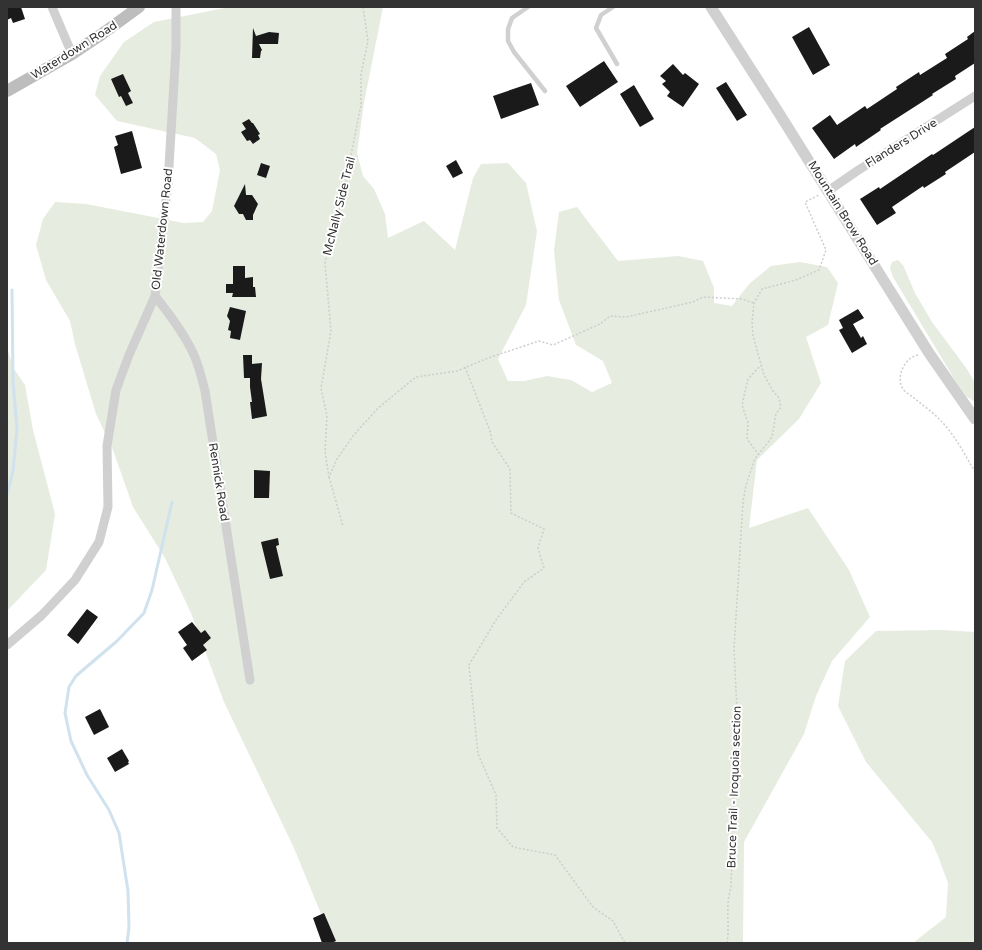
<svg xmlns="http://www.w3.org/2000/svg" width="982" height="950" font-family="'Varela Round',sans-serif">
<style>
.green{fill:#e6ecdf}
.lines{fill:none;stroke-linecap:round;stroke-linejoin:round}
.stream{stroke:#cfe2ee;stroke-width:3}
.building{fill:#1a1a1a}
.path{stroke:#cdcdcd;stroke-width:1.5;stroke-dasharray:2 2;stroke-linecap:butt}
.service{stroke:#d0d0d0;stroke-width:4.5}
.minor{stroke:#d0d0d0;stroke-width:9}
.tertiary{stroke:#d0d0d0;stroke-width:11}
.secondary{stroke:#bdbdbd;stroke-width:12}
.labels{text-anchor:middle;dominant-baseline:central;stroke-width:4;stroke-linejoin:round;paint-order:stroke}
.street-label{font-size:12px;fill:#333;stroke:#fff}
</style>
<rect width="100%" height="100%" fill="#fff"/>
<path class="green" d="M230 7H383L364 103 357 153 363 176 374 189 385 214 388 238 424 221 455 250 473 178 481 164 508 163 526 183 537 231 526 305 498 359 508 381H524L547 376 571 380 592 392 612 383 603 361 576 345 559 300 554 250 559 212 577 207 618 261 678 256 703 261 714 288V303L732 306 749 284 771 266 800 262 827 267 838 283 828 325 806 337 821 383 799 419 757 460 749 528 808 508 849 570 870 617 832 661 816 696 804 734 744 842 743 943H333L294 848 224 702 191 613 165 558 133 507 113 450 96 414 75 344 70 321 46 280 36 245 43 219 55 202 86 204 184 223 203 222 212 211 220 170 216 154 195 138 117 121 95 95 100 76 124 42 154 22Z
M898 260 903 265 915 293 932 322 967 369 975 383V402L966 396 955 380 893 277 890 268 892 262Z
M7 348 14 369 25 385 33 430 55 514 46 570 7 611Z
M942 630 975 632V943H913L946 917 948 883 938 856 932 842 866 762 838 706 845 661 876 631Z"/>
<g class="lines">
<path class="stream" d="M7 494 13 471 17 429 13 382 12 290
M127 943 129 927 128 891 119 833 109 810 87 775 71 741 65 713 69 687 76 676 117 641 144 613 152 590 172 502"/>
</g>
<path class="building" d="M7 7H21L25 19 13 23 11 18 7 20Z
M809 27 830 65 813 75 792 37Z
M253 28 256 36 269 32 279 33 278 44H259L262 50 261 51 260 58H252Z
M975 31V63L955 76 956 79 932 94 933 95 880 129 881 130 856 147 855 144 834 159 812 128 830 115 837 125 865 106 867 109 897 89 896 87 919 72 920 75 947 58 945 54 968 39 967 37Z
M604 61 618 82 580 107 566 86Z
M673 64 683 75 685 73 699 84 683 107 667 96 670 92 662 84 666 81 660 76Z
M123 74 131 91 128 93 133 103 126 106 121 96 119 97 111 79Z
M726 82 747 115 737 121 716 88Z
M531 83 539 105 501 119 493 96Z
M634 85 654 119 640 127 620 94Z
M249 119 252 123H253L260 134 258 135 260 139 253 144 250 140 247 141 241 132 246 129 242 123Z
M975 127V152L945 172 946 174 924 188 923 186 892 207 896 213 877 225 860 199 879 187 880 189 932 154 933 155Z
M132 131 142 168 121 174 114 147 118 145 115 136Z
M456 160 463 173 453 178 446 166Z
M261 163 270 166 266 178 257 175Z
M245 184 246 195H252L258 204 253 215V220H246L243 214H239L234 206Z
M233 266H245V278L253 277V287H255L256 297H232L233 293H226V284H233Z
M230 307 246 311 240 340 230 338 231 331 228 330 230 321 227 316Z
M858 309 864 318 853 324 861 338 863 336 867 344 852 353 839 330 843 328 839 320Z
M243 355H252V364L262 363 261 379 267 416 252 419 250 402H252L250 387V378H244Z
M254 470 270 471 269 498H254Z
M278 538 279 545 276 546 283 576 270 579 261 542Z
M87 609 98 617 78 644 67 635Z
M192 622 201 633 205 630 211 638 203 645 207 650 192 661 183 648 187 645 178 632Z
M100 709 109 727 94 735 85 717Z
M122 749 129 761 128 762 129 764 115 772 107 758Z
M324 913 336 941 331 943H322L313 918Z"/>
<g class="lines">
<path class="path" d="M363 7 368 41 361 74V105L343 195 325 263 331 331 321 388 327 416 325 451 329 477 337 459 353 436 378 408 416 377 457 371 488 358 539 341 553 345 600 324 610 316 626 317 693 302 703 297 741 299 754 303
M918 355C905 357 895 377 903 389 905 392 910 395 913 397 922 405 933 412 941 421 955 435 965 455 975 472
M465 367 490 431 492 442 510 469 511 513 544 529 538 548 544 568 524 582 496 620 469 665 478 754 496 795 497 828 513 847 555 855 593 907 613 921 625 943
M759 455 747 439 748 423 742 405 748 379 761 365
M329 477 343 526
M727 943C730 925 725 905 731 888L734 795 733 779 735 764 734 741 737 711 734 649 743 502 746 485 755 459 772 437 776 414 781 407 779 398 773 391 764 375 753 336 752 323 754 303 762 289 796 280 819 270 826 250 805 202 819 195"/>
<path class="service" d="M528 7 512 18 508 29V41L514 52 545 91
M613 7 601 15 596 28 617 64"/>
<path class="minor" d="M52 7 72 54
M828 191 857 171 975 96
M155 296C169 314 184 333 194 355 199 366 202 379 205 391L250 680
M7 645 42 615 75 580 99 542 108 507 107 446 116 390 129 355 155 296 168 183 176 48V7"/>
<path class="tertiary" d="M711 7 777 110 929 353 975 419"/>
<path class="secondary" d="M7 91 72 54 102 34 139 7"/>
</g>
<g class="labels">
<g class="street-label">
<text transform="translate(74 50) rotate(-32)">Waterdown Road</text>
<text transform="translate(901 143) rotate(-32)">Flanders Drive</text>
<text transform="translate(339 206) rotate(-76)">McNally Side Trail</text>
<text transform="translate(843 213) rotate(58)">Mountain Brow Road</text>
<text transform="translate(162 229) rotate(-84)">Old Waterdown Road</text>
<text transform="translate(219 482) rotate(81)">Rennick Road</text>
<text transform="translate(734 787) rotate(-88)">Bruce Trail - Iroquoia section</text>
</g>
</g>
<rect width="982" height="950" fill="none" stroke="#333333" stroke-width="16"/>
</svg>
